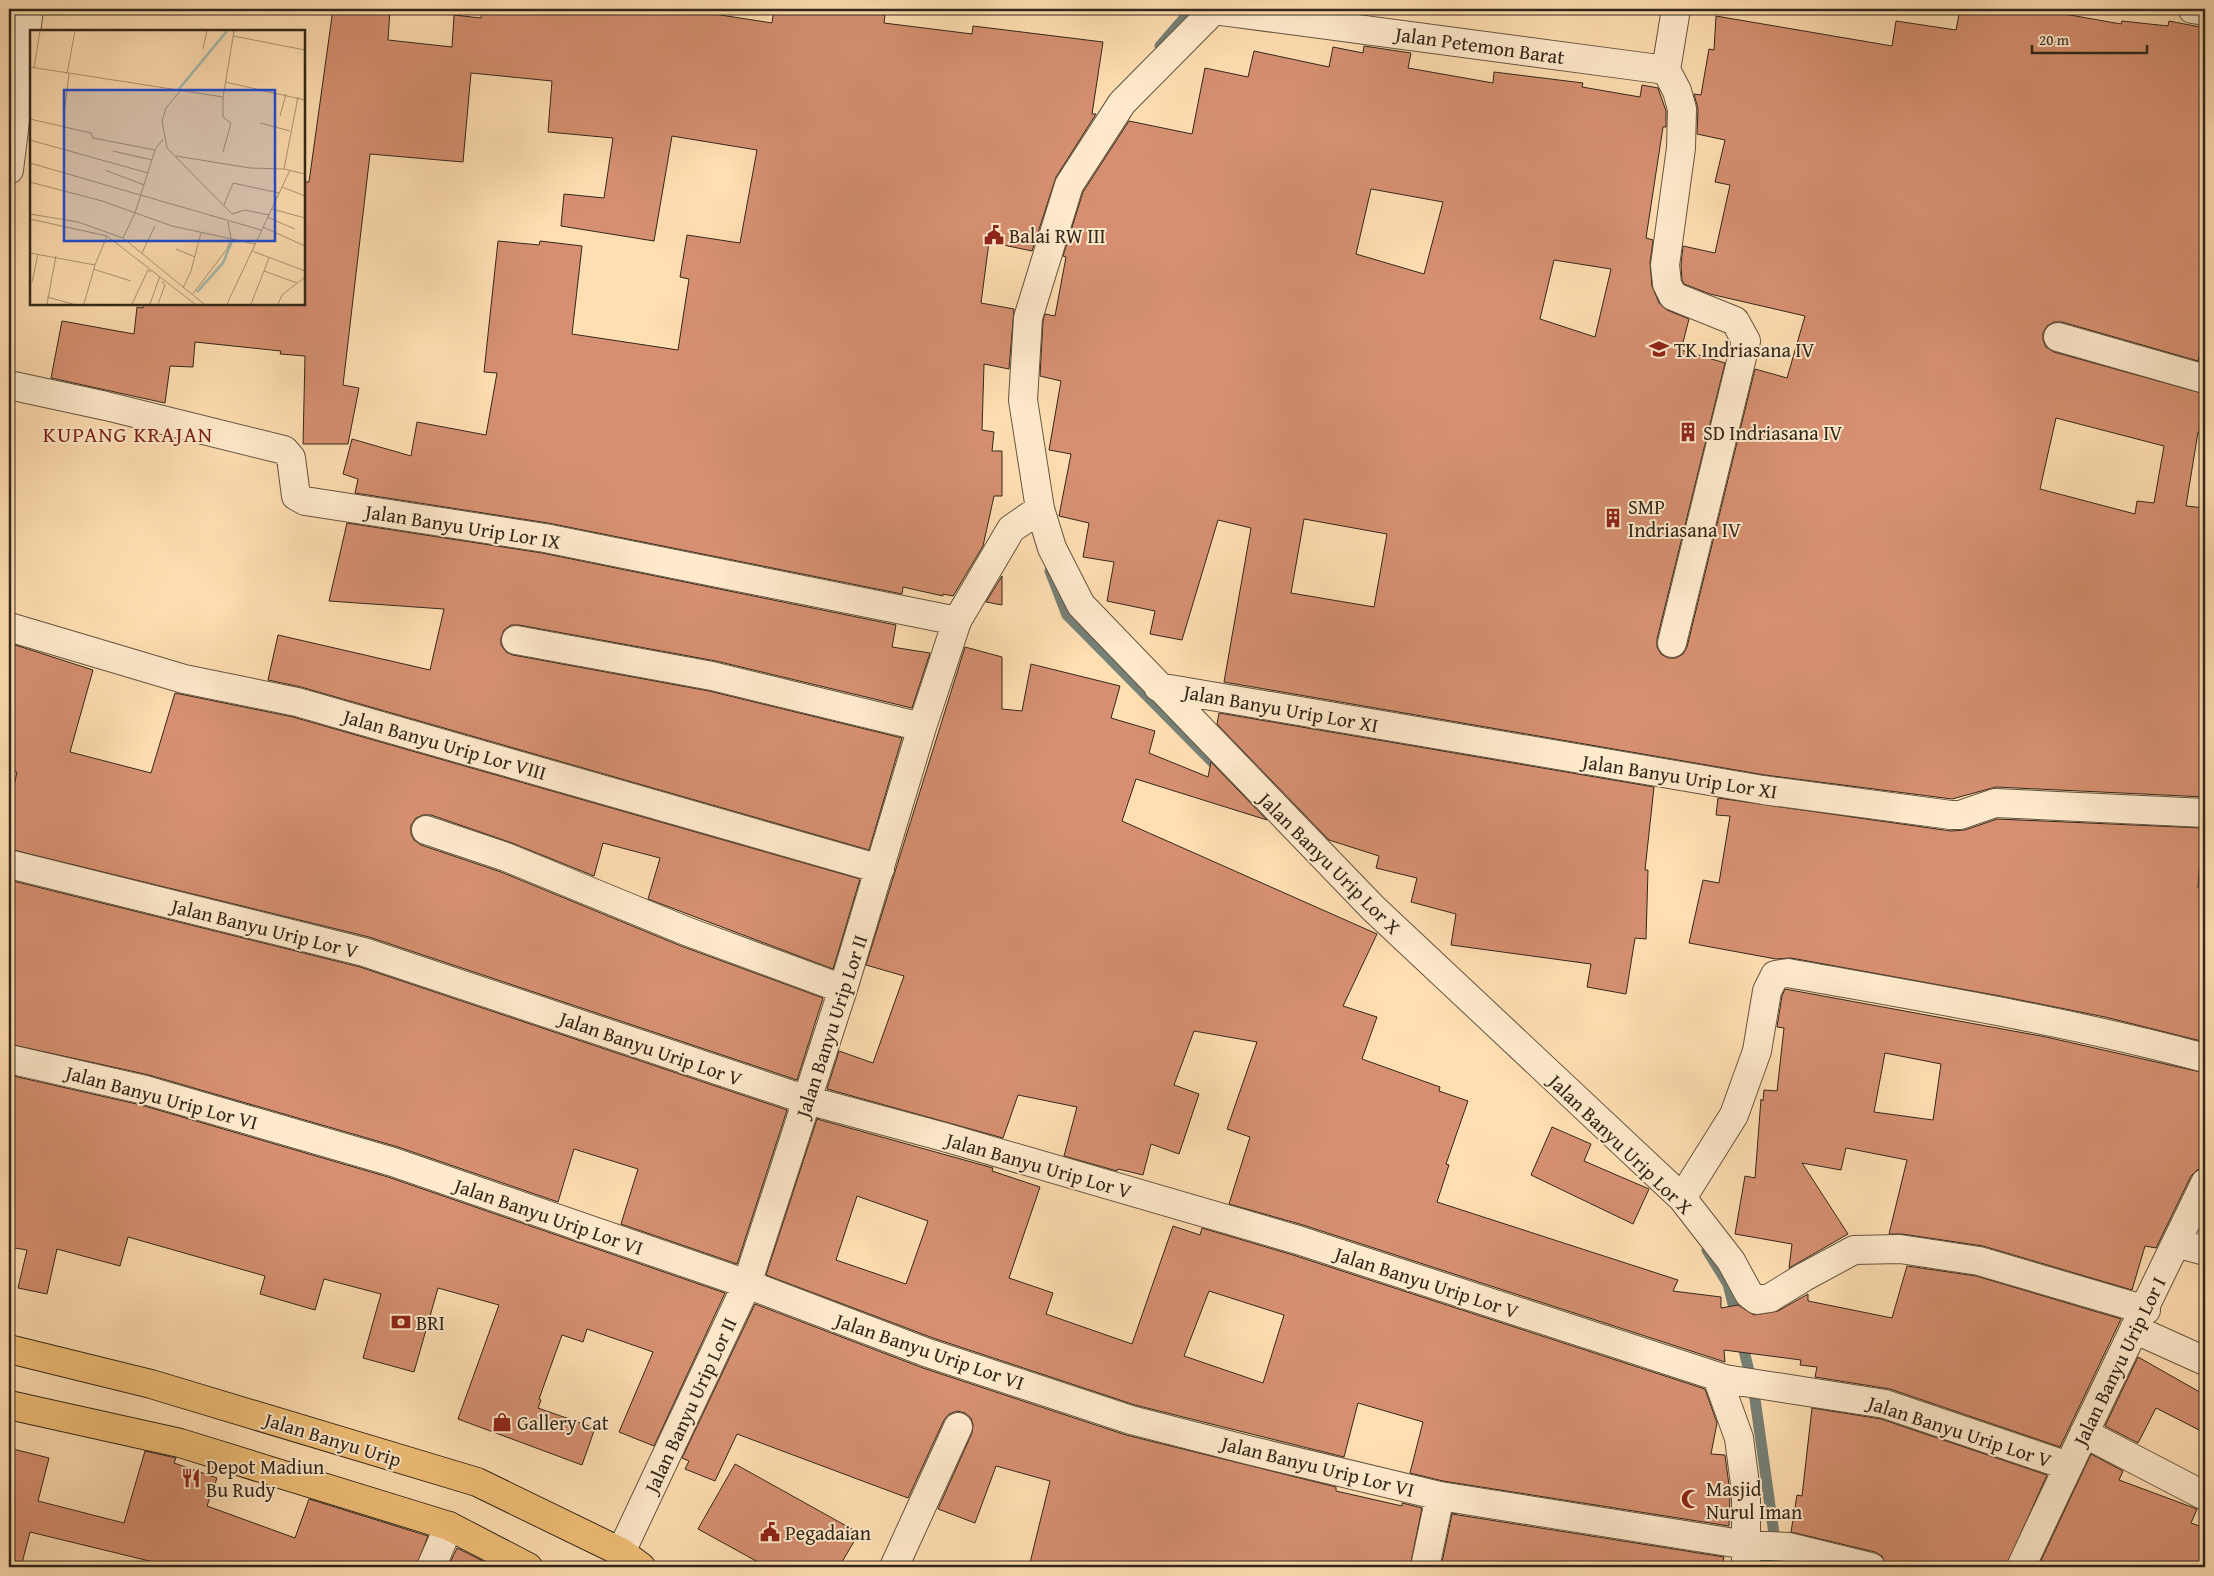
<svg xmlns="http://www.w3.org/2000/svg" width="2214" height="1576" font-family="'Gentium Book Plus',serif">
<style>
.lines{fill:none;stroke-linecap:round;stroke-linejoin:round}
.stream{stroke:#758076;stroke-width:11}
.building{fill:#d69071;stroke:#32271a;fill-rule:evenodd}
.minor-casing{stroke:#655540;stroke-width:30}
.major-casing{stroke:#32271a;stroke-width:30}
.minor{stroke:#ffeacc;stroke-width:28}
.major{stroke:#f0bf78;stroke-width:28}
.labels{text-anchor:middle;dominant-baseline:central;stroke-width:4;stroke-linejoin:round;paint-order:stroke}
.street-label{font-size:20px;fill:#32271a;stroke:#ffeacc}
.poi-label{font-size:20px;fill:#32271a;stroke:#ffeacc;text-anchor:start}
.quarter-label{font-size:22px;letter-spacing:1px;fill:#7a1f14;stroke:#ffeacc}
.inset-river{fill:none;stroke:#a1bbb3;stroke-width:2.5}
.inset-road{fill:none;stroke:#ad9575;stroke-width:1}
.view{fill:#1d4ed8;fill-opacity:0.15;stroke:#1d4ed8;stroke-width:2.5}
.inset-edge{fill:none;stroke:#32271a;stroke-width:2.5}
</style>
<rect width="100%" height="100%" fill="#ffdeb1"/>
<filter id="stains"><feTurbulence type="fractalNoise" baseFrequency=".004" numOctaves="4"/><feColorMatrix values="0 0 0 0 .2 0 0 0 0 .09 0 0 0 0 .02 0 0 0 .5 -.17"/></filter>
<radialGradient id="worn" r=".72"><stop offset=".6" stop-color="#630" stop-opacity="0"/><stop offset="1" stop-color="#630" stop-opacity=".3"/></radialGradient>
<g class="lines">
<path class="stream" d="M1160 46 1192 9
M1050 571 1067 615 1253 803
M1707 1250 1728 1284 1737 1320
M1741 1338 1754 1392 1774 1534 1767 1567"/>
</g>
<path class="building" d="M333 9H390L388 40 452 47 454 15 481 18 482 9H654L701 12 772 23 774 9H846L885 15 884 23 972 34 973 26 1103 42 1092 114H1096L1056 177 1032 251 989 242 981 303 1014 309 1009 369 984 364 982 430 994 432 992 451H1002V496H994L983 546 953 596 943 594V596L903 587 902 594 548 523 355 493 358 479 343 474 352 439 411 456 417 422 486 435 497 373 484 372 498 241 539 245 540 241 582 246 572 334 678 350 689 279 680 277 687 235 740 243 757 150 672 136 654 241 561 226 564 194 604 198 613 138 548 132 552 81 471 73 463 162 370 154 343 385 359 388 348 444H303L305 356 280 354 281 351 195 342 193 367 170 366 165 403 51 378 62 321 134 334 137 307 143 308V304H304V182H309Z
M1960 9H2036L2121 24 2122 21 2168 26 2169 21 2205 28V335L2198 361 2062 322H2054L2047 326 2043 333V340L2046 347 2054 352 2205 394V434L2198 432 2186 506 2205 508V797L1996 787 1952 799 1765 775 1224 682 1251 528 1218 520 1182 640 1150 634 1155 611 1107 601 1114 562 1083 557 1089 523 1059 516 1071 454 1049 450 1061 381 1040 376 1043 321 1045 314 1055 316 1066 257 1063 256 1083 192 1129 121 1192 134 1205 68 1248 77 1254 51 1329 67 1333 47 1363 53 1364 46 1411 53 1408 68 1493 83 1494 72 1583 83 1582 87 1640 97 1642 85 1658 88 1666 111V127H1663L1646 238 1653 240 1650 263 1652 286 1659 303 1667 310 1689 319 1681 350 1725 363 1657 639V647L1661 654 1668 658H1676L1683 654 1687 647 1755 369 1787 378 1805 316 1710 294 1684 284 1682 280 1681 265 1683 246 1715 253 1730 185 1715 182 1725 140 1697 134 1698 109 1694 94 1701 95 1709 49 1714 50 1716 16 1892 46 1896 21 1956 30ZM1371 189 1443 202 1424 274 1356 254ZM1554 260 1611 269 1595 337 1540 319ZM2056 418 2164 446 2154 503 2137 501 2135 514 2040 489ZM1304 519 1387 534 1374 607 1291 593Z
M347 523 542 553 896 625 892 647 930 653 912 708 716 661 519 625H511L504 630 501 638V645L506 652 513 655 709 691 902 738 869 850 301 687 268 680 278 635 430 670 444 609 329 601Z
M1002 576V605L986 602Z
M9 643 93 670 70 752 151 773 175 693 293 717 860 879 833 969 648 899 660 858 603 843 594 876 512 843 431 815H423L416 818 411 825V834L414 840 421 845 501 872 681 946 823 998 797 1080 369 937 9 849V809L17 772 9 770Z
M965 647 1002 657V709L1022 711 1031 664 1120 686 1111 718 1155 731 1149 753 1208 777 1211 762 1267 820 1136 779 1122 821 1377 934 1343 1006 1377 1017 1362 1059 1440 1087 1439 1091 1468 1101 1446 1164 1449 1165 1437 1202 1678 1280 1673 1291 1721 1297V1308L1738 1305 1754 1315 1778 1311 1808 1294V1301L1892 1318 1907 1266 1976 1276 2121 1319 2060 1447 1890 1389 1815 1377 1817 1367 1800 1365 1801 1360 1724 1350 1725 1362 1303 1225 1229 1204 1250 1137 1227 1129 1257 1042 1194 1031 1174 1085 1199 1094 1179 1154 1151 1144 1143 1175 1118 1169 1117 1171 1064 1156 1077 1107 1018 1095 1003 1138 827 1089 839 1051 873 1063 904 976 866 965Z
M1219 713 1654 787 1645 870H1648L1646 939 1635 938 1626 994 1587 987 1591 964 1451 945 1456 914 1411 902 1417 878 1376 868 1379 856 1329 840 1217 724Z
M1718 798 1951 831 1965 830 1997 819 2202 828 2198 888 2205 889V1042L2105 1017 2000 996 1791 958 1776 959 1689 943 1703 880 1719 883 1730 816 1716 815Z
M9 880 360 967 787 1110 737 1264 621 1224 638 1169 574 1149 558 1202 398 1147 149 1075 9 1044Z
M1785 989 2046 1037 2205 1073 2204 1167 2197 1170 2191 1176 2156 1248 2145 1246 2132 1290 1983 1246 1902 1234H1889L1907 1160 1846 1148 1841 1170 1802 1163 1848 1234 1789 1268 1792 1244 1735 1234 1745 1176 1755 1178 1761 1099 1763 1101 1764 1090 1777 1091 1784 1028 1777 1027 1782 996ZM1885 1053 1941 1064 1933 1120 1874 1112Z
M9 1075 141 1105 388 1177 725 1293 654 1446 619 1432 653 1352 587 1329 583 1342 562 1335 539 1399 541 1400 538 1408 595 1428 582 1465 458 1419 499 1305 438 1288 414 1372 363 1358 381 1294 324 1279 315 1310 260 1294 265 1276 128 1237 120 1266 57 1249 47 1294 18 1288 27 1250 9 1247Z
M817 1119 993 1168 992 1171 1040 1187 1009 1278 1053 1293 1046 1314 1132 1344 1173 1226 1200 1235 1202 1228 1293 1255 1705 1389 1717 1423 1711 1454 1725 1455 1730 1493 1729 1526 1443 1481 1410 1473 1423 1422 1358 1403 1344 1457 1135 1405 933 1338 766 1275ZM857 1196 928 1221 906 1284 836 1260ZM1209 1291 1284 1315 1263 1383 1184 1356Z
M1552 1127 1591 1144 1584 1161 1649 1189 1633 1224 1531 1175Z
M755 1304 923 1368 1126 1435 1336 1487V1491L1402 1506V1503L1422 1508 1410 1567H1029L1050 1481 996 1466 975 1523 938 1509 972 1433 973 1425 971 1418 965 1413 957 1411 949 1414 944 1420 908 1498 737 1434 715 1481 685 1469 689 1461 682 1458Z
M2138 1357 2205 1395V1433L2156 1408 2138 1443 2105 1426Z
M1812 1408 1881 1419 2047 1475 2006 1567H1886L1882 1556 1875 1552 1791 1532 1797 1495 1802 1496Z
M9 1448 49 1458 38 1501 124 1523 145 1451 176 1458 174 1463 217 1478 207 1506 295 1538 309 1499 428 1536 416 1567H174L30 1532 21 1567H9Z
M2091 1454 2123 1471 2119 1480 2197 1509 2191 1523 2205 1528V1567H2038Z
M735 1464 859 1533 839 1567H767L698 1529Z
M1452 1514 1724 1557 1722 1567H1441Z
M457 1548 495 1567H448Z"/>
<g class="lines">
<defs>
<path id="minor" d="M1206 9 1666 70
M2192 9 2205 11
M1214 10 1122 103 1069 185 1028 318 1023 400 1040 509 1052 548 1081 605 1373 908 1682 1198 1731 1261 1749 1294 1757 1300 1770 1298 1804 1277 1854 1250 1900 1249 1979 1261 2146 1310
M1666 70 1677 91 1682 109 1681 148 1665 265 1667 284 1673 296 1735 321 1746 341 1672 643
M1666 70 1676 9
M9 170 29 9
M2058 337 2205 379
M9 385 106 406 284 450 291 458 296 496 305 501 545 538 957 621
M9 627 184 679 297 702 880 869
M516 640 712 676 922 727
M1158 687 1763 790 1951 815H1960L1995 803 2205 813
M426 830 506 857 686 931 843 989
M9 864 364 952 807 1100 944 1137 1298 1240 1725 1379 1885 1404 2068 1466
M9 1059 145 1090 393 1162 747 1284 928 1353 1131 1420 1248 1450 1440 1496 1747 1545 1789 1547 1871 1567
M1682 1198 1734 1115 1757 1051 1767 991 1775 975 1788 973C1927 998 2068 1021 2205 1058
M2176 1243 2205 1251
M2134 1329 2205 1361
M1717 1377 1739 1438 1746 1492V1567
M2084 1433 2205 1496
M621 1552 747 1284 843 989 922 727 957 621 1011 529 1040 509
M431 1567 449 1526
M894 1567 958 1427
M1425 1567 1440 1496
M2021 1567C2081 1438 2143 1311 2205 1183"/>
<path id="major" d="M9 1349 151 1384 477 1482 621 1552 641 1567
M9 1405 180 1443 449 1526 528 1567"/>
</defs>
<use href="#minor" class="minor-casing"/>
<use href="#major" class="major-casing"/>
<use href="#minor" class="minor"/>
<use href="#major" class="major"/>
</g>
<defs>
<symbol id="civic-bare" viewBox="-9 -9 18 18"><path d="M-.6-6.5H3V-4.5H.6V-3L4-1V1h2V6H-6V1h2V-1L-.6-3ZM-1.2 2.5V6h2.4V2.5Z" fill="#8f2418" stroke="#ffeacc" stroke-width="2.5" paint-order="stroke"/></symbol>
<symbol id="school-bare" viewBox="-9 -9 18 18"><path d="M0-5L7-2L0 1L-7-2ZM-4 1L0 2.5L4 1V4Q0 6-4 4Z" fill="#8f2418" stroke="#ffeacc" stroke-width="2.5" paint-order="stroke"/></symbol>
<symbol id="building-bare" viewBox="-9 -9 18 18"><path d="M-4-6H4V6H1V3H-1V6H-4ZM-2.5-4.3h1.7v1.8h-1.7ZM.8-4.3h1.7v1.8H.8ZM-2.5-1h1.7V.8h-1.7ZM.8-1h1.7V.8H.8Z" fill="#8f2418" stroke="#ffeacc" stroke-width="2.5" paint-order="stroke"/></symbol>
<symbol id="bank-bare" viewBox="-9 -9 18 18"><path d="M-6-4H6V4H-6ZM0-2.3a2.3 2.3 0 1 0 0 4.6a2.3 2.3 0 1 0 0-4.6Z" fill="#8f2418" stroke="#ffeacc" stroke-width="2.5" paint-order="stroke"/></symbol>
<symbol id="shop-bare" viewBox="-9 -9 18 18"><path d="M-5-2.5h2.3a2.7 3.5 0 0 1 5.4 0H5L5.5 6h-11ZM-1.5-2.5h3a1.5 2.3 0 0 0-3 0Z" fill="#8f2418" stroke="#ffeacc" stroke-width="2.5" paint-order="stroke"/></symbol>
<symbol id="restaurant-bare" viewBox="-9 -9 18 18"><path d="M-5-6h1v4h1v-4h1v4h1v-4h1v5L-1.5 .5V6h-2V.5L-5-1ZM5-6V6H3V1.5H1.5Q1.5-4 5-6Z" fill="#8f2418" stroke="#ffeacc" stroke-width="2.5" paint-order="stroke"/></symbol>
<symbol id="mosque-bare" viewBox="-9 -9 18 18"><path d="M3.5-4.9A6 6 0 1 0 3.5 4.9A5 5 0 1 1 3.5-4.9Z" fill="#8f2418" stroke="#ffeacc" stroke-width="2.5" paint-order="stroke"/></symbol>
</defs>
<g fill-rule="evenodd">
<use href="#civic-bare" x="980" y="221" width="28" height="28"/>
<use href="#school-bare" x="1645" y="335" width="28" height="28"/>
<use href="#building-bare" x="1674" y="418" width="28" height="28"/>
<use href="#building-bare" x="1599" y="504" width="28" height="28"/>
<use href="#bank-bare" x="387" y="1308" width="28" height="28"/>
<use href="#shop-bare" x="488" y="1408" width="28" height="28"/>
<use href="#restaurant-bare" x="177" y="1464" width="28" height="28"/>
<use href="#mosque-bare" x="1677" y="1485" width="28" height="28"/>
<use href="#civic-bare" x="756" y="1518" width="28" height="28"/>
</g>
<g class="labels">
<g class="street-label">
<text transform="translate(1480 45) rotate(8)">Jalan Petemon Barat</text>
<text transform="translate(463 526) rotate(9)">Jalan Banyu Urip Lor IX</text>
<text transform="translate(1281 708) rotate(10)">Jalan Banyu Urip Lor XI</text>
<text transform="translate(445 744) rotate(16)">Jalan Banyu Urip Lor VIII</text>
<text transform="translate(1680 776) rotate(9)">Jalan Banyu Urip Lor XI</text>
<text transform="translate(1330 863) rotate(45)">Jalan Banyu Urip Lor X</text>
<text transform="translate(265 928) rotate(14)">Jalan Banyu Urip Lor V</text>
<text transform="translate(831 1026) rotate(-72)">Jalan Banyu Urip Lor II</text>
<text transform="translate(651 1048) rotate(19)">Jalan Banyu Urip Lor V</text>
<text transform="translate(162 1097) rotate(15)">Jalan Banyu Urip Lor VI</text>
<text transform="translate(1621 1144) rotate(44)">Jalan Banyu Urip Lor X</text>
<text transform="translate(1039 1165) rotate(16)">Jalan Banyu Urip Lor V</text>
<text transform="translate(549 1216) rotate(19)">Jalan Banyu Urip Lor VI</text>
<text transform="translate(1427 1282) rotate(18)">Jalan Banyu Urip Lor V</text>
<text transform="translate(930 1351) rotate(19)">Jalan Banyu Urip Lor VI</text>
<text transform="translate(2119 1361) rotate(-64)">Jalan Banyu Urip Lor I</text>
<text transform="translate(690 1405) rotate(-65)">Jalan Banyu Urip Lor II</text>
<text transform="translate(1960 1431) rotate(18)">Jalan Banyu Urip Lor V</text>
<text transform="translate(333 1439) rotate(17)">Jalan Banyu Urip</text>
<text transform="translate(1318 1466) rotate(14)">Jalan Banyu Urip Lor VI</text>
</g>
<g class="poi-label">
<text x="1009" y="235">Balai RW III</text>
<text x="1674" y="349">TK Indriasana IV</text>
<text x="1703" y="432">SD Indriasana IV</text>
<text x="1628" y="506">SMP<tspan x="1628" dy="23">Indriasana IV</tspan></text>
<text x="416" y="1322">BRI</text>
<text x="517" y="1422">Gallery Cat</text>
<text x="206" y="1466">Depot Madiun<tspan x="206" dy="23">Bu Rudy</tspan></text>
<text x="1706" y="1488">Masjid<tspan x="1706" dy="23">Nurul Iman</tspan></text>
<text x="785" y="1532">Pegadaian</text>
</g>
<g class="quarter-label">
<text x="128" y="434">KUPANG KRAJAN</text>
</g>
</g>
<g transform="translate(30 30)">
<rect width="275" height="275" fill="#ffdeb1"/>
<path class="inset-river" d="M149 59 197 1M167 262 193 233 202 211"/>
<path class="inset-road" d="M203 6 275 20M173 19 177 1M0 37 193 67M4 38 10 1M37 44 45 1M195 52 275 70M150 61 136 78 132 91 137 118 202 184 215 180 239 185M34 85 39 44M250 86 256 64M0 89 61 103 63 108 125 120M230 93 260 101M0 110 118 143M83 121 122 130M193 122 201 93 193 87V67L204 1M146 126 220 138 254 139 275 144M0 133 231 200M254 139 268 67M75 140 114 155M0 152 72 171 142 196 225 214M252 157 275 166M194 175 203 153 249 163M242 179 275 188M0 184 48 192 93 208 174 274M237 187 265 199M0 189 77 206 165 274M233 197 275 216M93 208 105 183 125 120 133 109M146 219 165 227M222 221 275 241M0 223 65 235M112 223 125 196M63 239 101 251M234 241 267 253M2 252 8 224M153 258 161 241 171 203M162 265 197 219 201 208 198 192M17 267 43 274M17 274 26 226M54 274 65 235 77 206M102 274 118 240 121 242M120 274 130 246M128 274 135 255 132 251M197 274 260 140M221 274 239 228M248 274 252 265 275 247"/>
<path class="view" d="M34 60H245V211H34Z"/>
<rect width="275" height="275" class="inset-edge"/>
</g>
<rect width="2214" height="1576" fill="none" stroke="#ffdeb1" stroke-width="30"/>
<rect x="10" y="10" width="2194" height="1556" fill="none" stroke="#32271a" stroke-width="2.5"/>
<rect x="15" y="15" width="2184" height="1546" fill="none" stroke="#32271a"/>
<path d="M2032 45v8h115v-8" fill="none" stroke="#32271a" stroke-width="2.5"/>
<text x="2039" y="45" font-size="15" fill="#32271a" stroke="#ffeacc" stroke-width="4" paint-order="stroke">20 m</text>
<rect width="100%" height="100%" filter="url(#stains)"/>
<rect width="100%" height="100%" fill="url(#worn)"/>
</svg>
